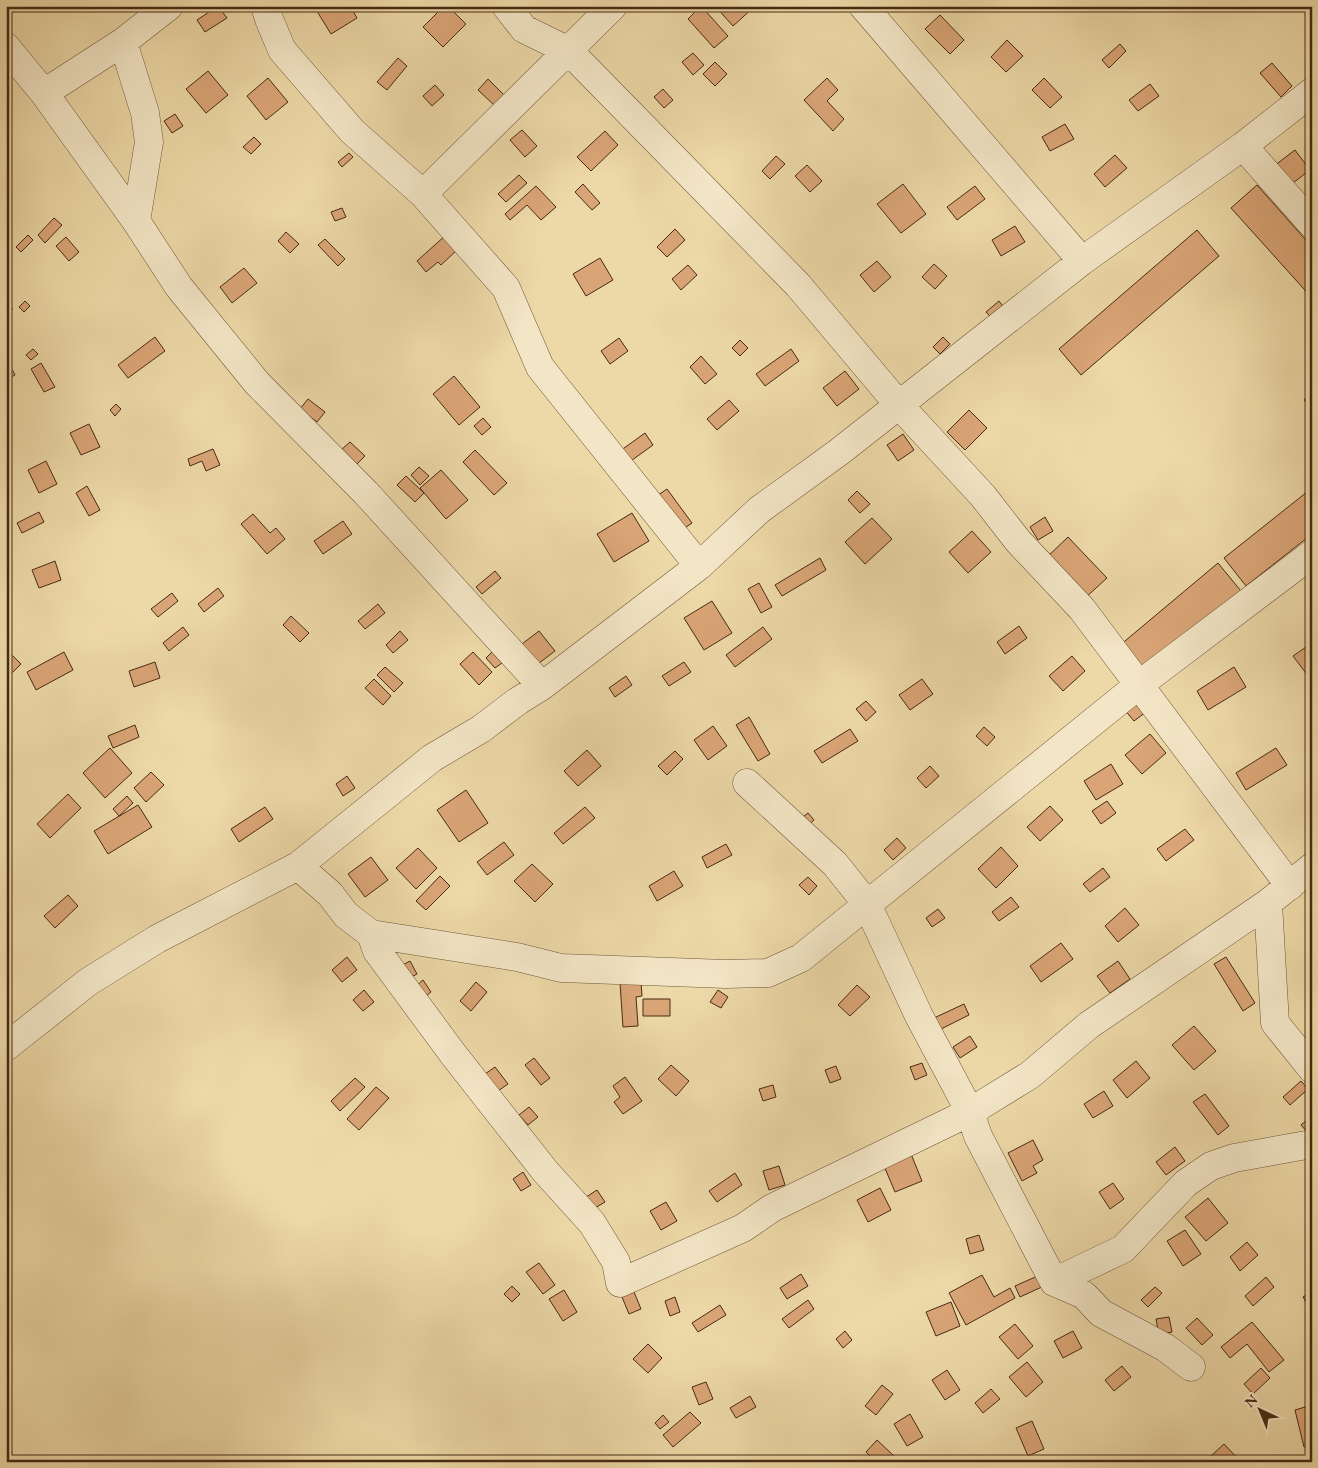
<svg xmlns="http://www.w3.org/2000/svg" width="1318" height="1468" font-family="'EB Garamond',serif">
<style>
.building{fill:#daa576;stroke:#472a14}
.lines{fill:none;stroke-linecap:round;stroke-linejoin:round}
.minor-casing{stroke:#705639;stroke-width:29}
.minor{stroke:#f3e6c6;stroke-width:28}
</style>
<rect width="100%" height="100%" fill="#edd8a7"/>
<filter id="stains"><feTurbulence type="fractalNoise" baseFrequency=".004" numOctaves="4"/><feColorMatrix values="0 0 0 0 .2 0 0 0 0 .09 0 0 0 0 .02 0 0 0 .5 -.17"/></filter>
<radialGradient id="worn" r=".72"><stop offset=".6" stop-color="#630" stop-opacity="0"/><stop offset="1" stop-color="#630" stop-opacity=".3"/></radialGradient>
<path class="building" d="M218 6 227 18 205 32 197 20Z
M318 6H350L357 18 331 34 315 8Z
M444 6H448L466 24 443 47 423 27Z
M701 6 728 36 714 48 688 19Z
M715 6H753L754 7 733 26Z
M940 15 964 40 950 54 925 29Z
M1007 40 1023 56 1006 72 991 57Z
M1120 44 1126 51 1109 68 1102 60Z
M693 53 704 65 693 75 682 62Z
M398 58 407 66 387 90 377 82Z
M715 62 727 74 715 86 703 74Z
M1272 63 1292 86 1281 97 1260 73Z
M208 71 228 95 206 113 186 89Z
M268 78 288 102 266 120 247 96Z
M827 78 838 90 827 101 844 119 833 131 804 100Z
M1044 78 1062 97 1050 108 1032 90Z
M488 79 505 96 495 106 478 90Z
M1150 84 1159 96 1138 111 1129 100Z
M435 85 444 95 432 106 423 96Z
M663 89 673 100 664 108 654 97Z
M175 114 183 126 172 133 164 121Z
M1065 124 1074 139 1050 151 1042 137Z
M522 130 537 146 525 157 510 140Z
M605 131 618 145 591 171 577 157Z
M254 137 261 144 251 154 243 147Z
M1295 150 1310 170 1289 186 1274 166Z
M349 153 353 157 342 167 338 162Z
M1115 155 1127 168 1105 187 1094 174Z
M776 156 785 164 770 179 762 171Z
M807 165 822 181 810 192 795 176Z
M519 175 527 183 506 202 498 194Z
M583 184 600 203 592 210 575 192Z
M903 184 926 214 901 233 877 204Z
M1257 185 1312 247V298L1231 208Z
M536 186 556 207 541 220 527 205 510 220 505 214Z
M975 186 985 199 957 220 947 207Z
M342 208 346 217 335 221 331 212Z
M54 218 62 225 45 243 38 235Z
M1015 226 1025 242 1001 256 992 240Z
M675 229 685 240 667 257 657 247Z
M1197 230 1219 256 1081 375 1059 349Z
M286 232 299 244 290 253 278 241Z
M447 234 459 248 441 265 438 262 426 272 417 261Z
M28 235 33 240 21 252 16 247Z
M66 237 79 252 69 261 56 246Z
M325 239 345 259 338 266 318 245Z
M600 258 613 280 586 296 573 274Z
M877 261 891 277 874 292 860 275Z
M934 264 947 276 935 289 922 277Z
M688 265 697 275 681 290 672 279Z
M244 268 257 283 232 303 220 287Z
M25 301 30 306 24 312 19 307Z
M999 301 1008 313 996 323 986 312Z
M7 304 13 309 7 315 6 305Z
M155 337 165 351 128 378 118 365Z
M943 337 950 344 940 354 933 347Z
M619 338 628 351 610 364 601 351Z
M740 340 748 348 740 356 732 348Z
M33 349 38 354 31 360 26 355Z
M791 349 799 361 765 386 756 374Z
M701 356 717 374 705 384 690 367Z
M9 363 15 375 6 380V365Z
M41 363 55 387 44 392 31 369Z
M845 371 859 389 837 406 823 388Z
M454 376 480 407 459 425 433 394Z
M1312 393V408L1304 400Z
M308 399 325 412 317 422 300 409Z
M729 400 739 411 717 430 707 419Z
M116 404 121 409 115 416 110 410Z
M969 410 987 428 965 450 947 432Z
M483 418 491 427 482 435 474 426Z
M89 424 100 447 81 455 70 433Z
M645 433 653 445 628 463 620 451Z
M903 434 914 450 898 461 887 445Z
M350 442 365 456 356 465 341 450Z
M213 449 220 465 206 471 202 461 190 466 188 459Z
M475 450 507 483 494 495 463 462Z
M46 461 57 484 39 493 28 470Z
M419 467 429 476 420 485 411 475Z
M441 470 468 500 446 519 420 488Z
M406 476 424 493 415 502 397 485Z
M87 486 100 510 89 516 76 493Z
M1312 488V534L1246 586 1224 558Z
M667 489 692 523 676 534 651 500Z
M857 491 870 504 860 513 848 500Z
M39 512 44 522 22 533 17 523Z
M632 513 649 541 614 562 597 534Z
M253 514 270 533 276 528 285 539 267 554 241 524Z
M1045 517 1053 531 1038 540 1030 527Z
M872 518 892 539 865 564 845 542Z
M343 521 352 534 323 554 314 541Z
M972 531 991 552 968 573 949 552Z
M1068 537 1107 578 1084 599 1046 558Z
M820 558 826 570 782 596 775 585Z
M55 561 61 580 39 588 32 570Z
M1218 563 1241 591 1142 674 1119 646Z
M495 571 501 578 482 594 476 587Z
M1312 579V591L1306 584Z
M759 583 772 607 761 613 748 589Z
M218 588 224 596 204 612 198 604Z
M172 593 178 601 158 617 151 609Z
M712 601 732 633 704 650 684 618Z
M378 604 385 613 365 629 358 621Z
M291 616 309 633 300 642 283 625Z
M1019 626 1027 638 1005 654 997 642Z
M183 627 189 635 169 651 163 643Z
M763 627 772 639 735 667 726 655Z
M400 631 408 640 393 653 386 645Z
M539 631 555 651 534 667 518 647Z
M1312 643V679L1311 680 1293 656Z
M6 649 21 664 11 674 6 670Z
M64 652 73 670 36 690 27 672Z
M473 652 492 672 479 685 460 664Z
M492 652 502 663 495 668 486 658Z
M1072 656 1085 671 1063 691 1049 676Z
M155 662 160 678 134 687 129 671Z
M684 662 691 672 669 686 662 676Z
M385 667 403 683 394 692 377 675Z
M1234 667 1246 687 1208 710 1197 691Z
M626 676 632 685 615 697 609 688Z
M374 679 391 696 383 705 365 688Z
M922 679 933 694 910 710 899 695Z
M1135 698 1146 712 1134 721 1123 708Z
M866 701 876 712 866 721 856 709Z
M749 717 770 754 758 761 736 725Z
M135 725 139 737 113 748 108 736Z
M713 726 727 746 708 760 694 740Z
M984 727 995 737 987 746 976 736Z
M850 729 858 741 822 763 814 751Z
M1150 734 1166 753 1142 774 1125 755Z
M110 748 132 773 105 798 83 773Z
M1276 748 1287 765 1246 790 1236 773Z
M587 750 601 766 578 786 564 771Z
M675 751 683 759 667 775 658 766Z
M1111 764 1123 784 1096 800 1084 781Z
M930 766 939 776 926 788 917 778Z
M151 772 164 785 146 802 134 788Z
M347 776 355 788 343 796 336 784Z
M466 790 488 823 459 842 437 810Z
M68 794 81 808 50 838 37 824Z
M127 796 133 803 119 816 113 809Z
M1107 801 1116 813 1101 824 1092 811Z
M138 805 152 827 108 854 94 831Z
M1050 806 1063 820 1040 841 1027 827Z
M265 807 273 819 239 842 231 829Z
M585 807 595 818 563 844 554 833Z
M808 813 814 820 805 828 798 821Z
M1185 829 1194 840 1166 861 1157 849Z
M897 838 906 848 893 860 884 850Z
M504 842 514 855 487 875 477 862Z
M726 844 732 855 707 868 702 857Z
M1001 847 1018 866 996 888 978 869Z
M418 848 437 868 416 889 396 868Z
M371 857 388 880 365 897 348 874Z
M532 864 553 884 535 902 514 881Z
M1103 868 1110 877 1090 892 1083 884Z
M674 871 683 886 657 901 649 886Z
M440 876 450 886 426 910 416 901Z
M808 877 817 886 809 895 799 885Z
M68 895 78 906 55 928 44 916Z
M1011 897 1019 907 999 921 992 912Z
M1125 908 1139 925 1118 942 1105 926Z
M938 909 945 918 932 927 926 918Z
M1061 943 1073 959 1041 982 1030 966Z
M347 957 357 970 342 982 332 970Z
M1226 957 1255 1003 1243 1011 1214 964Z
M410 961 417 974 406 980 399 967Z
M1118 961 1130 979 1110 993 1097 976Z
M423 980 431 992 425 997 416 986Z
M476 982 487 992 471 1011 460 1001Z
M641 982 642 996 636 997 638 1026 623 1027 620 983Z
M857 985 870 997 850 1016 838 1005Z
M364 990 374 1002 363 1011 353 1000Z
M718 990 728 997 721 1008 710 1002Z
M643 999H670V1016H643Z
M964 1004 969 1015 939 1030 934 1018Z
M1194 1026 1216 1051 1194 1070 1172 1045Z
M970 1036 977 1047 960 1058 953 1047Z
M534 1058 550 1078 541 1085 525 1065Z
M1136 1061 1150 1078 1127 1098 1113 1080Z
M922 1063 927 1075 915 1080 910 1067Z
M671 1065 689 1081 676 1096 658 1079Z
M836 1066 841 1079 830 1083 825 1070Z
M495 1067 508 1084 498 1091 485 1074Z
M625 1077 642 1101 623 1114 614 1102 620 1097 613 1086Z
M355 1078 365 1087 340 1111 331 1101Z
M1301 1081 1308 1089 1290 1105 1283 1097Z
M773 1085 776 1097 763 1101 759 1089Z
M376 1087 389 1098 359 1130 347 1119Z
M1104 1091 1113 1106 1093 1118 1084 1104Z
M1205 1094 1229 1126 1218 1135 1193 1102Z
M529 1107 538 1117 528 1125 519 1115Z
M1312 1116V1132L1309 1134 1301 1125Z
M1033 1140 1043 1160 1033 1166 1037 1173 1022 1181 1008 1153Z
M1175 1147 1185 1161 1166 1175 1156 1162Z
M911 1154 922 1181 895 1192 884 1166Z
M779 1166 785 1185 769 1190 763 1171Z
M523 1172 531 1185 521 1191 513 1179Z
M735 1173 742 1185 717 1202 709 1191Z
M1113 1183 1124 1199 1110 1209 1099 1192Z
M880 1188 891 1210 868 1222 857 1200Z
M597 1190 605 1202 590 1211 583 1199Z
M1208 1198 1228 1223 1206 1241 1185 1217Z
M666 1202 677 1221 661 1230 650 1211Z
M1185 1230 1201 1254 1183 1266 1167 1241Z
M979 1235 984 1250 970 1254 966 1239Z
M1247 1242 1258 1255 1240 1271 1230 1257Z
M539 1263 555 1285 543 1294 526 1272Z
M801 1274 808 1286 787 1299 780 1288Z
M1042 1274 1046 1285 1020 1297 1015 1286Z
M982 1275 994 1297 1010 1288 1015 1298 966 1325 949 1293Z
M1266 1277 1274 1287 1253 1306 1245 1296Z
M512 1286 520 1294 512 1302 504 1294Z
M1155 1287 1162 1293 1148 1307 1141 1300Z
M564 1290 577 1312 563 1321 549 1299Z
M634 1292 641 1309 629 1314 622 1297Z
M1312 1292V1308L1310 1309 1303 1297Z
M675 1297 680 1312 670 1316 665 1301Z
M808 1300 814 1309 789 1328 782 1319Z
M951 1302 960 1326 936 1336 926 1312Z
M720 1305 726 1315 698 1332 692 1323Z
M1169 1317 1172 1332 1159 1335 1156 1319Z
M1197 1318 1213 1335 1202 1345 1186 1328Z
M1252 1322 1284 1360 1269 1372 1247 1344 1230 1358 1221 1347Z
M1015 1324 1033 1346 1018 1359 999 1337Z
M845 1331 852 1340 843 1348 836 1339Z
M1073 1331 1082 1348 1063 1358 1054 1341Z
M648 1344 662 1358 648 1373 633 1359Z
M1027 1362 1043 1382 1026 1397 1009 1377Z
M1122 1366 1131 1377 1114 1391 1105 1380Z
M1261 1368 1270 1378 1253 1394 1244 1384Z
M947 1370 960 1390 945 1400 932 1380Z
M706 1382 713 1399 699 1405 692 1387Z
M882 1385 893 1394 876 1415 865 1406Z
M991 1389 1000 1399 983 1413 975 1403Z
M750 1396 756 1407 736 1418 730 1408Z
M1312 1405V1445L1304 1447 1295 1410Z
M690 1412 701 1423 673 1447 663 1435Z
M910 1414 923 1437 907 1446 894 1424Z
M663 1415 669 1422 660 1429 655 1423Z
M1032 1421 1044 1449 1028 1456 1016 1428Z
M877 1440 894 1456 888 1462H876L866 1452Z
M1224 1444 1241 1462H1217L1211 1456Z"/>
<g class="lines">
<defs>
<path id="minor" d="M265 6 269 19 282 50 352 131 423 194 506 288 540 367 699 566
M506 6 524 29 569 51 798 285 899 405 983 496 1018 541 1082 609 1290 886
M863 6 1082 261
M123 42 145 113 149 142 136 221
M6 47 44 93 136 221 179 287 257 383 366 493 542 686
M44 93 123 42 169 6
M1243 146 1312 224
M423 194 613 6
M747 783 835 864 867 904 919 1016 970 1112 978 1136 1054 1282 1084 1295 1101 1313 1166 1348 1191 1367
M298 866 330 894 346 915 371 934 517 957 561 968 726 974 768 973 801 958 1140 684 1312 554
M1268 903 1275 1023 1312 1069
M371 934 377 951 453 1054 545 1171 592 1223 616 1262 620 1283 743 1228 772 1208 970 1112 1030 1075 1089 1025 1268 903 1312 867
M6 1047 88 982 157 939 298 866 432 758 481 729 518 701 542 686 699 566 759 510 839 452 1082 261 1243 146 1312 92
M1054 1282 1123 1249 1186 1183 1211 1166 1234 1158 1312 1144"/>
</defs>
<use href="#minor" class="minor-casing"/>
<use href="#minor" class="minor"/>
</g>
<rect width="1318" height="1468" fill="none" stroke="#edd8a7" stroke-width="25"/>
<rect x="8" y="8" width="1303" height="1453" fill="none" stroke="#472a14" stroke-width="2.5"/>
<rect x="12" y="12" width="1293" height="1443" fill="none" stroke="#472a14"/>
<g transform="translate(1260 1410) rotate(316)" stroke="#f3e6c6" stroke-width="4" paint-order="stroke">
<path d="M0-4L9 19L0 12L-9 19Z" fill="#472a14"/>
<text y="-8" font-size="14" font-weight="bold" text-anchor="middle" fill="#472a14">N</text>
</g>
<rect width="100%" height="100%" filter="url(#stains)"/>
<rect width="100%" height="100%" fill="url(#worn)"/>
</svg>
